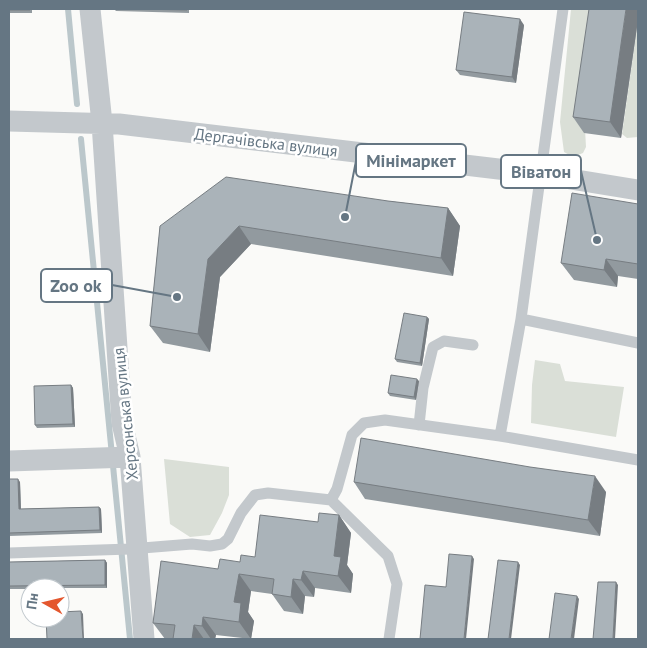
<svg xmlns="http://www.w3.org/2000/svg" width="647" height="648" font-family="'PT Sans',sans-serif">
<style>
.green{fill:#dadfd7}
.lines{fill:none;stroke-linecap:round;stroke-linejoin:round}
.stream{stroke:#bbc7cb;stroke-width:6}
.service{stroke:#c3c8cc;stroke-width:11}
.minor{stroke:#c3c8cc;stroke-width:21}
.wall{fill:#929a9f}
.shaded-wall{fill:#777d82}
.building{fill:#aab3b9;stroke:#777d82}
.labels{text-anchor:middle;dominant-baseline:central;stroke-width:5;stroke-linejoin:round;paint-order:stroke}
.street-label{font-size:16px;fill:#657683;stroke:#fff}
.leader{fill:none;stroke:#657683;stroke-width:2}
.callout-dot{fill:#657683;stroke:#fff;stroke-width:2}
.callout{fill:#fff;stroke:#657683;stroke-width:2}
.callout-label{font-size:18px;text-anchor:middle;font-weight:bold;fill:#657683}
</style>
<rect width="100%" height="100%" fill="#fafaf8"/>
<path class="green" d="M571 9H603L585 129 586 147 583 153 573 157 564 152 560 122Z
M638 20V137L627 138 622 134Z
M535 360 560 364 565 381 624 387 616 437 531 423 532 385Z
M164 459 229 467V495L222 513 210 535 190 537 170 524Z"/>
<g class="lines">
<path class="stream" d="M68 9 77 104
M81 139 130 639"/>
<path class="service" d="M521 319 638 343
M419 425 423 388 433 347 444 341 473 345
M500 436 521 319 563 9
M331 500 388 556 397 584 389 639
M9 553 130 549 192 544 210 546 222 544 228 539 241 513 255 495 268 493 331 500 337 489 352 435 364 423 385 420 500 436 638 460"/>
<path class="minor" d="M90 9 102 123 122 423 130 457 144 639
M9 121 119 124 540 174 638 190
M9 461 130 457"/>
</g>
<path class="wall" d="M9 9H32V13H9Z
M114 9H189V13L116 11Z
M256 9H310V10Z
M638 9V20L621 138 584 133 573 117Z
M524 25 516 83 460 75 456 70Z
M388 201 448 208 460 226 453 276 251 244 220 277 210 352 163 343 150 326 160 226Z
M638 204V279L618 276 617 287 574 280 561 263Z
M427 317 429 319 422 366 397 362 395 359Z
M419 381 416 400 390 396 388 393Z
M71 385 73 388 75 427 37 428 35 425Z
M530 467 606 492 600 536 365 499 354 482Z
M9 479 20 482 21 509 99 507 101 509 102 533 9 536Z
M339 515 351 533 347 565 353 574 351 593 315 588 314 597 305 596 303 614 284 611 272 594 251 591 248 612 254 621 251 639 216 635 215 639H165L153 623 218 569 255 557 318 522Z
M105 560 107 563V588H30V589H9V562Z"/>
<path class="shaded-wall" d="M626 9H638V20L621 138 610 122Z
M520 19 524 25 516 83 512 77Z
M448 208 460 226 453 276 441 258Z
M239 226 251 244 220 277 210 352 198 334 208 259Z
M606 259 618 276 617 287 604 270Z
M427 317 429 319 422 366 420 363Z
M417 379 419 381 416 400 414 397Z
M71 385 73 388 75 427 73 424Z
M595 476 606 492 600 536 588 520Z
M18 479 20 482 21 512 19 509Z
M99 507 101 509 102 533 100 530Z
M339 515 351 533 347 565 353 574 351 593 338 576 334 556Z
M472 556 474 559 466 639H464Z
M105 560 107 563V588L105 585Z
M518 562 520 565 511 639H509Z
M303 571 315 588 314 597 301 580Z
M239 574 251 591 248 612 254 621 251 639 239 622 234 602Z
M293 579 305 596 303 614 291 597Z
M616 582 618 585 615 639H613Z
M577 596 579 599 574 639H571Z
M81 611 83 614 84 639H83Z
M203 617 216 635 215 639H211L202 626Z
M194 625 204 639H192Z"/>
<path class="building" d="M9 9H30V10H9Z
M136 9H187V10Z
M589 9H626L610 122 573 117Z
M464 12 520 19 512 77 456 70Z
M226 177 388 201 448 208 441 258 239 226 208 259 198 334 150 326 160 226Z
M572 193 638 204V264L606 259 604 270 561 263Z
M404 313 427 317 420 363 395 359Z
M391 375 417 379 414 397 388 393Z
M71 385 73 424 35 425 34 386Z
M361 438 530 467 595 476 588 520 354 482Z
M9 479H18L19 509 99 507 100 530 9 533Z
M319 513 339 515 334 556 341 557 338 576 303 571 301 580 293 579 291 597 272 594 274 579 239 574 234 602 241 603 239 622 203 617 202 626 194 625 192 639H173L175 625 153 623 161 561 218 569 220 559 240 562 241 555 255 557 260 515 318 522Z
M449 554 472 556 464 639H420L425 585 446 587Z
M105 560V585L9 586V562Z
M498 560 518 562 509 639H488Z
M598 582H616L613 639H593Z
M555 593 577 596 571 639H549Z
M81 611 83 639H47L46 618H60V612Z"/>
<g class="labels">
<g class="street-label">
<text transform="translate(266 142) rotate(7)">Дергачівська вулиця</text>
<text transform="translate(125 414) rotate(-96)">Херсонська вулиця</text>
</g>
</g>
<path class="leader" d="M345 217L356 161M597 240L581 171M177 297L112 285"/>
<g class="callout-dot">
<circle cx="345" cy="217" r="5"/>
<circle cx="597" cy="240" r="5"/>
<circle cx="177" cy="297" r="5"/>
</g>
<g class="callout">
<rect x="356" y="144" width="110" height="33" rx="5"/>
<rect x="501" y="155" width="80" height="33" rx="5"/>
<rect x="41" y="269" width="71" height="33" rx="5"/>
</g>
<g class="callout-label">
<text x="411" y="167">Мінімаркет</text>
<text x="541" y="178">Віватон</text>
<text x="76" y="292">Zoo ok</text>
</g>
<rect width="647" height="648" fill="none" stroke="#657683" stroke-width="20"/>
<g transform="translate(45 603) rotate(278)"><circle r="24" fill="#ffffff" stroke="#c1c8cd"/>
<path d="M0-4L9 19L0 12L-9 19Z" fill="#e4572e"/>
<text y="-8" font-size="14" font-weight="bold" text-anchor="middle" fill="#657683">Пн</text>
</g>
</svg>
